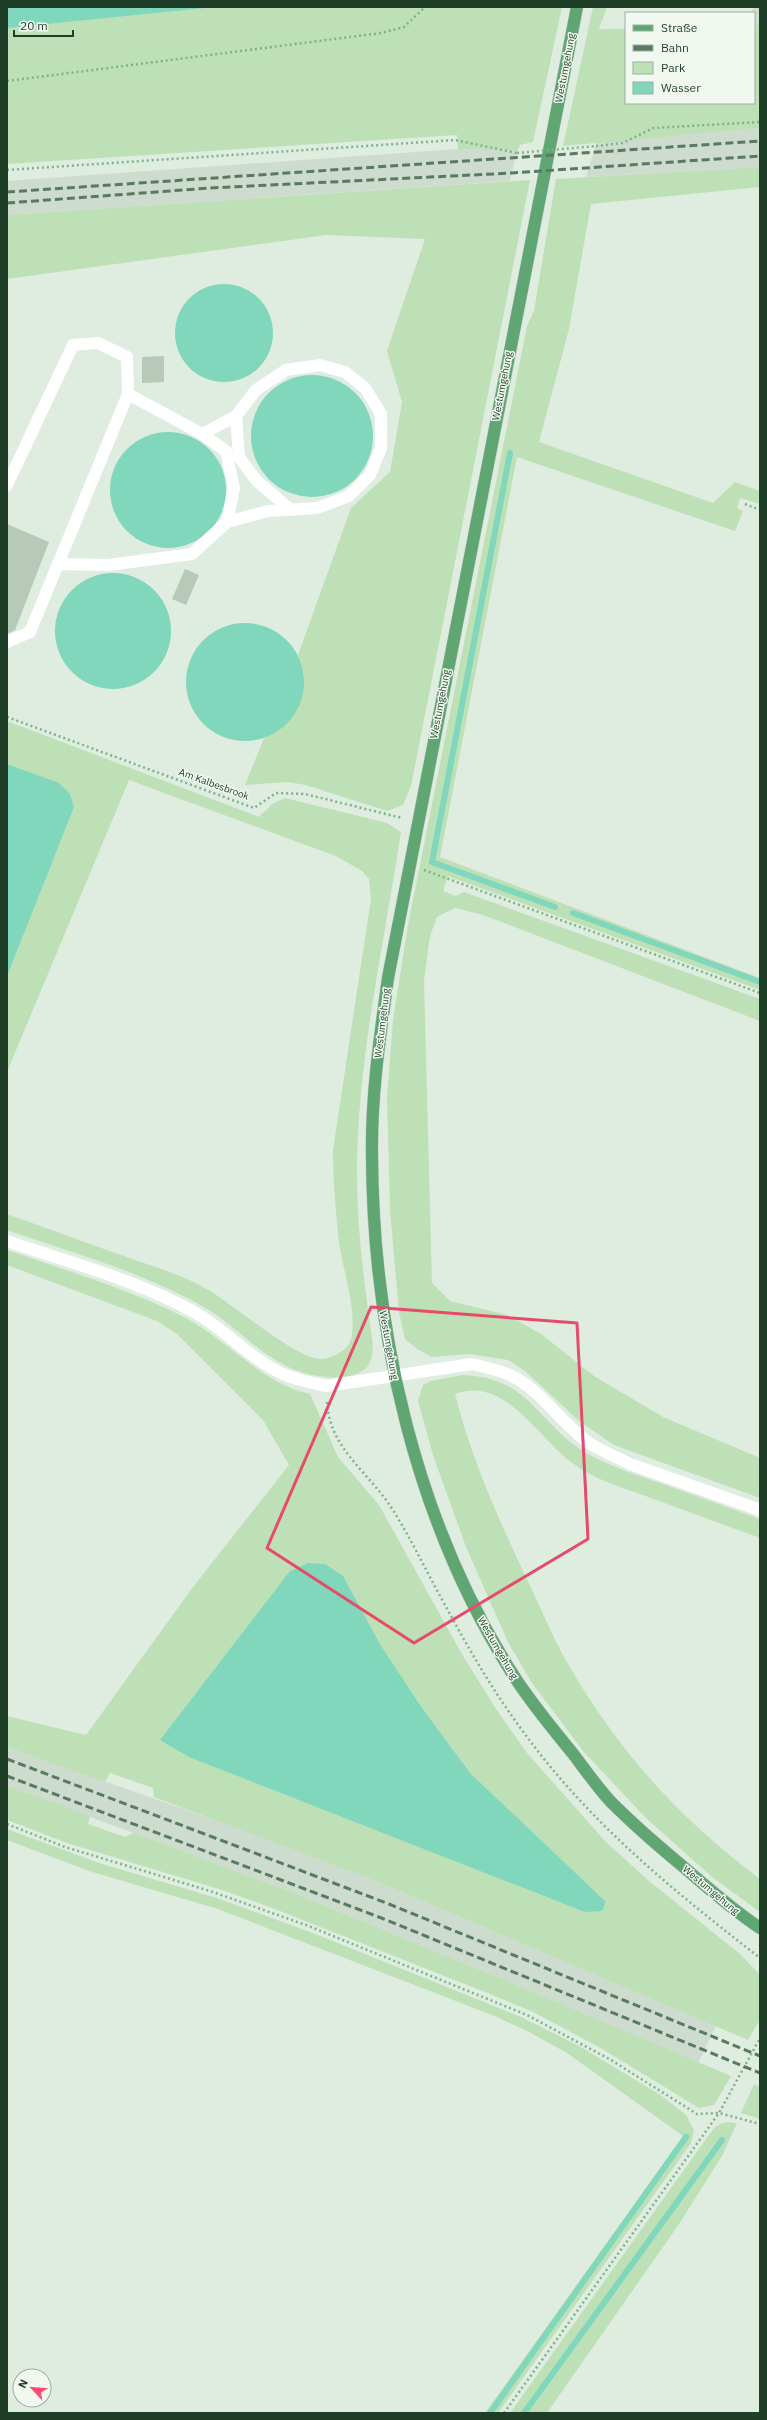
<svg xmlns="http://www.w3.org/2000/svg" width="767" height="2420" font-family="'IBM Plex Sans',sans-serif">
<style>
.built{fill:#cddcce}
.green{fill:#bee0b6}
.water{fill:#81d7bc}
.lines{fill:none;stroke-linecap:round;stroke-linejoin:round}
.stream{stroke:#81d7bc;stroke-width:6}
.building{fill:#b7caba}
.major-casing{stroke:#c0c9c3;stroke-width:13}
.path{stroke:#7cb388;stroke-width:2.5;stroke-dasharray:2 3;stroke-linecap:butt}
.minor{stroke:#fff;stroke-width:12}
.major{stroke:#5fa673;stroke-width:12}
.rail{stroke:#597a61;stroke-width:3;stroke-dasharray:8 4;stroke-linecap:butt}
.path-bridge{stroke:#7cb388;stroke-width:2.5;stroke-dasharray:2 3;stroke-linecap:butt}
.marked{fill:none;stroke:#e84a6b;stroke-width:3;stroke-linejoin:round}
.labels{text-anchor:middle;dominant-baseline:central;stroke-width:3;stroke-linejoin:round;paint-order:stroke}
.street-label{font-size:10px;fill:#1e3e27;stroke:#f0f8f0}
</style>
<rect width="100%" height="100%" fill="#dfece0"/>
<path class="built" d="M754 7H760V24L754 25V13H751Z
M760 128V167L586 177 597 142Z
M458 149 517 151 510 181 7 215V181Z
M7 1747 255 1834 371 1879 716 2026 698 2063 488 1973 289 1891 7 1786Z"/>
<path class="green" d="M7 7H562L533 142 520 145 517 151 458 149 457 135 7 164Z
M593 7H607L599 29H626V103H754V25L760 24V128L563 146Z
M760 167V187L591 204 569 329 539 442 713 503 735 482 760 491V504L740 498 737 508 743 511 735 531 517 457 440 857 760 978V990L448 876 443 891 456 896 464 892 760 999V1021L483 915 455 908 437 917 430 936 424 980 432 1283 450 1301 507 1315 541 1334 594 1376 663 1417 760 1458V1498L614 1445 579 1421 525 1371 508 1360 469 1354 432 1357 417 1349 405 1339 399 1312 390 1210 387 1096 393 1020 408 925 527 326 534 311 556 179Z
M530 180 411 786 403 805 387 811 306 785 288 782 245 785 264 738 281 729 304 674 298 655 351 508 390 472 402 402 387 351 425 239 326 235 7 279V215Z
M7 721 259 817 272 804 285 798 387 823 401 832C384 945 357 1059 357 1174 357 1232 365 1289 373 1346 372 1353 372 1360 368 1366 355 1382 319 1378 301 1372 263 1360 237 1326 204 1307 143 1272 72 1253 7 1230V1214C49 1229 90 1244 132 1259 158 1268 186 1276 210 1291 235 1306 294 1357 320 1359 330 1359 346 1352 350 1342 359 1317 343 1270 339 1243 336 1212 333 1182 333 1150L371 899 369 879 362 871 336 856 129 780 7 1072Z
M7 1250C65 1270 125 1288 180 1315 227 1338 258 1382 310 1394L338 1457 379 1505 463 1656 496 1709 527 1753 606 1842 649 1881 740 1954 760 1975V2020L748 2040 371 1879 154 1797 153 1788 110 1773 105 1782 7 1747V1716L86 1735 193 1587 289 1465 263 1420 177 1334 157 1321 7 1265Z
M462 1375C520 1377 530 1407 569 1441 595 1462 629 1472 660 1483 693 1495 727 1507 760 1519V1538C724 1525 687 1511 651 1498 624 1488 594 1480 571 1462 538 1437 504 1375 455 1394 471 1458 498 1518 526 1577 540 1606 552 1636 568 1664 618 1751 680 1819 760 1879V1912L712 1877 645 1817 584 1752 532 1683 508 1642 466 1547 433 1455 418 1401 423 1385 431 1381Z
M7 1786 90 1816 88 1824 125 1837 134 1833 289 1891 488 1973 731 2076 714 2105 699 2108 599 2047 533 2012 495 1996 280 1911 219 1889 67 1843 7 1820Z
M7 1829 99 1863 220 1899 313 1933 521 2017 579 2046 662 2096 686 2115 694 2130 691 2143 498 2413H485L683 2136 567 2053 529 2032 492 2015 218 1909 89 1871 7 1840Z
M754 2084 760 2087V2119L741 2113Z
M728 2122 737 2123 722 2156 679 2224 547 2413H510L714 2128 722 2123Z"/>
<path class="water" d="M7 7H215L7 28Z
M175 333a49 49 0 1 1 98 0a49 49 0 1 1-98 0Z
M251 436a61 61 0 1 1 122 0a61 61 0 1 1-122 0Z
M110 490a58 58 0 1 1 116 0a58 58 0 1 1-116 0Z
M55 631a58 58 0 1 1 116 0a58 58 0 1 1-116 0Z
M186 682a59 59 0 1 1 118 0a59 59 0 1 1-118 0Z
M7 764 59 783 70 794 74 807 7 976Z
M308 1563 325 1564 343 1576 381 1646 422 1708 470 1773 606 1902 602 1911 585 1912 189 1757 160 1740 290 1571Z"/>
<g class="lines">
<path class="stream" d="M510 453 432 862 555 907
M573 913 760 982
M490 2413 686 2137
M524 2413 722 2140"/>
</g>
<path class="building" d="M164 356V382L142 383V357Z
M7 524 49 542 15 630 7 634Z
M185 569 199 575 186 605 172 599Z"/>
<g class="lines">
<defs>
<path id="major" d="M577 7 388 978C380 1036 371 1096 372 1156 373 1333 416 1522 512 1673 530 1702 553 1729 574 1755 586 1771 598 1788 611 1802 633 1824 656 1844 680 1864 706 1886 731 1909 760 1928"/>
</defs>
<use href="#major" class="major-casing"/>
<path class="path" d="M7 81 381 33 404 27 425 7
M596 146 623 143 653 128 760 122
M7 170 455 140 517 153
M745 504 760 510
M7 717 254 808 276 793 305 794 402 818
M424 870 760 993
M327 1402C329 1446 366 1471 389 1504 410 1536 426 1571 445 1605 465 1642 487 1681 512 1716 581 1816 665 1884 760 1958
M7 1824 65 1847 210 1891 306 1925 527 2015 611 2060 697 2114 719 2113 760 2124
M504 2413 719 2113 760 2038"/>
<path class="minor" d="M236 416 239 457 256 480 291 510
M202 434 236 416 256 390 286 370 320 365 345 372 365 388 381 414V448L370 475 349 496 317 508 268 511 227 522
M7 485 73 345 98 343 127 357 128 394 30 632 7 642
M58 564 108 565 192 554 227 522 234 488 226 451 202 434 128 394
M7 1241C68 1262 137 1280 194 1312 225 1329 250 1359 283 1374 297 1380 312 1383 327 1386L472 1364C485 1367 498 1370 510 1375 541 1390 561 1423 589 1443 602 1451 616 1457 630 1464L760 1510"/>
<use href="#major" class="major"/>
<path class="rail" d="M7 192 760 141
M7 203 210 188 512 173 760 156
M7 1759 389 1904 760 2056
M7 1776 384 1919 760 2073"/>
<path class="path-bridge" d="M517 153 596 146"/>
</g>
<path class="marked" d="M371 1307 577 1323 588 1539 414 1643 267 1548Z"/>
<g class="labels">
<g class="street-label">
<text transform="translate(565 68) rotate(-79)">Westumgehung</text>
<text transform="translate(502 386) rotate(-79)">Westumgehung</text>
<text transform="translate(440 704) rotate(-79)">Westumgehung</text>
<text transform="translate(214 784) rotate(20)">Am Kalbesbrook</text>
<text transform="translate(382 1023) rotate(-83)">Westumgehung</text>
<text transform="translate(389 1345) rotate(80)">Westumgehung</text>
<text transform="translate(498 1648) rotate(60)">Westumgehung</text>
<text transform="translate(711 1890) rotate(40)">Westumgehung</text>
</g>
</g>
<rect width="767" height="2420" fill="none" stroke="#1e3e27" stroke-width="16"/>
<rect x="625" y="12" width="130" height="92" fill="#f0f8f0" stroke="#9caea0"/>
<rect x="633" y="25" width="20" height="6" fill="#5fa673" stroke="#9caea0"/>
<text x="661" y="32" font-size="12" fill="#1e3e27">Straße</text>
<rect x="633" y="45" width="20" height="6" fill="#597a61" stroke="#9caea0"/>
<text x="661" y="52" font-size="12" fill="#1e3e27">Bahn</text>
<rect x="633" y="62" width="20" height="12" fill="#bee0b6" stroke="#9caea0"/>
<text x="661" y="72" font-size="12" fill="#1e3e27">Park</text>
<rect x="633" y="82" width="20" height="12" fill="#81d7bc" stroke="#9caea0"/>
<text x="661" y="92" font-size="12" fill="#1e3e27">Wasser</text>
<g transform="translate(32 2388) rotate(296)"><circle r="19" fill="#f0f8f0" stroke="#9caea0"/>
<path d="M0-3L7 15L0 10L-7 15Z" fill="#ff4b73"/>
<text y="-6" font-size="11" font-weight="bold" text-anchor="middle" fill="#1e3e27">N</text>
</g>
<path d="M14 30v6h59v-6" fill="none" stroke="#1e3e27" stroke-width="2"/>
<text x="20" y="30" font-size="12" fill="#1e3e27" stroke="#f0f8f0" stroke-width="3" paint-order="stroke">20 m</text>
</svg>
